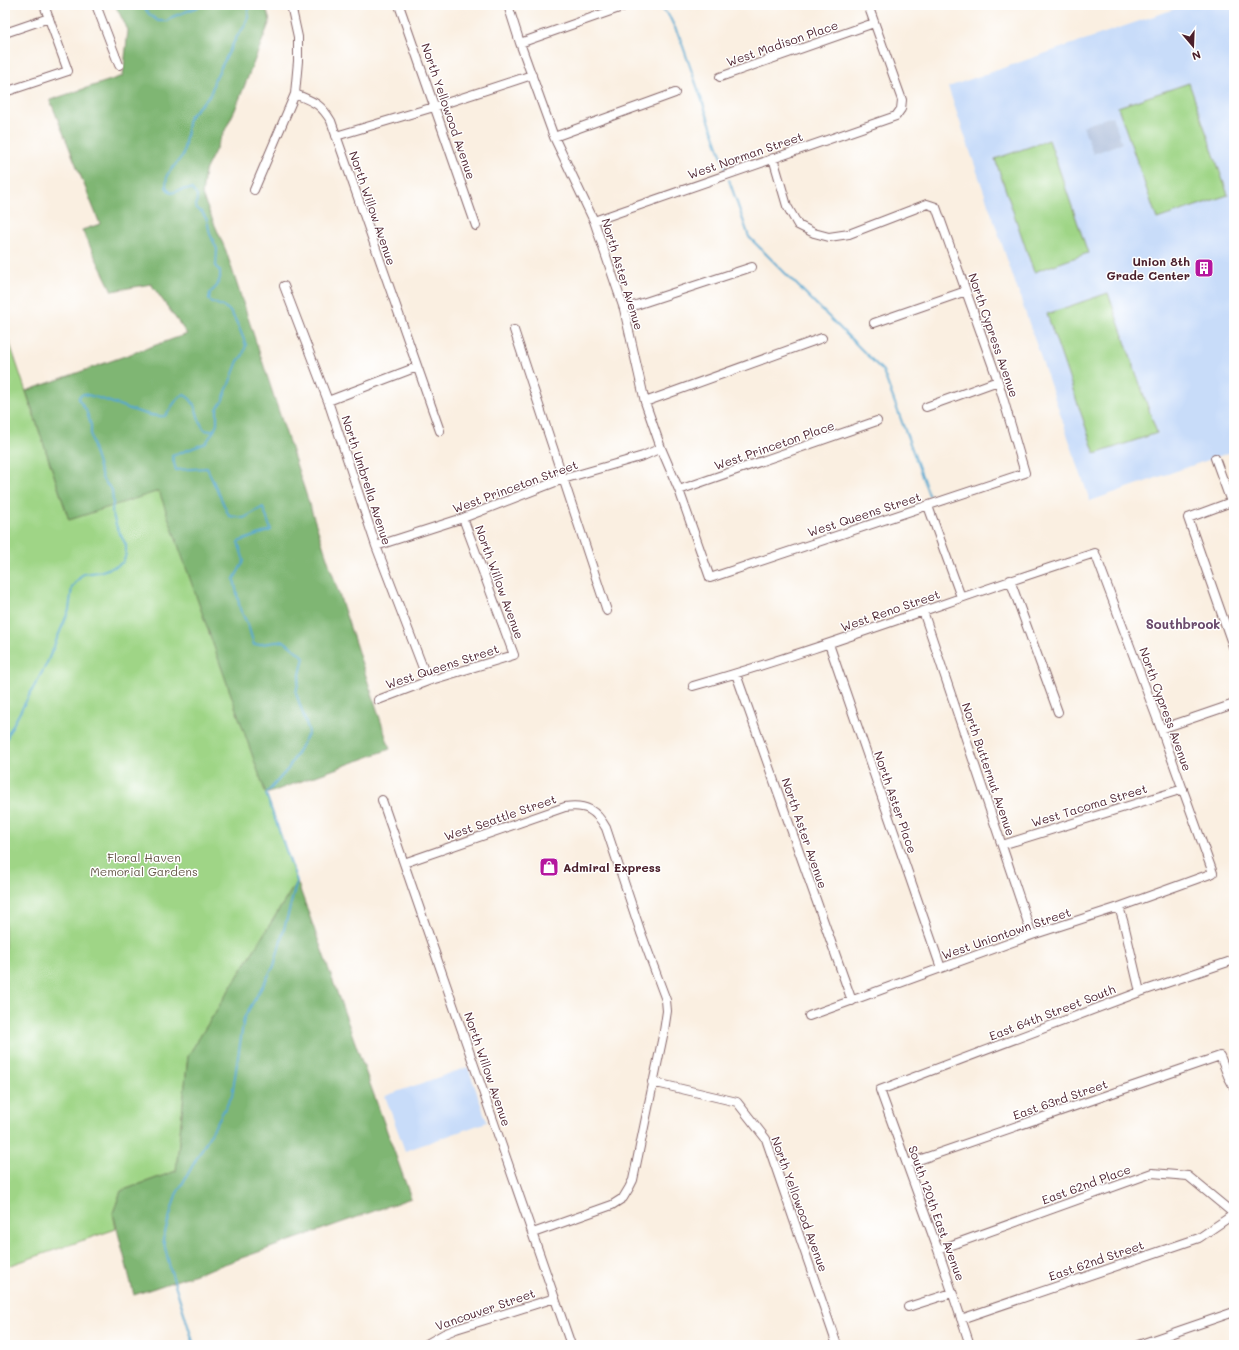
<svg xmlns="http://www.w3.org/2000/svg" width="1239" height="1350" font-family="Mali,sans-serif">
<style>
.built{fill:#c8dcf9}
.industrial{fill:#b6c5de}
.green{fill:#9fd586;stroke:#747a58}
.forest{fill:#7fb673;stroke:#646a4f}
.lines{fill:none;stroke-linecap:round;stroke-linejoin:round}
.stream{stroke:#55a7d0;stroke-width:2}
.minor-casing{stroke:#88686b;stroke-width:10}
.minor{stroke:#fff;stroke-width:8}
.labels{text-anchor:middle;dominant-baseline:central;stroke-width:3;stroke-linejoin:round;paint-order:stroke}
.street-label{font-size:12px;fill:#4a1f2b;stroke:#fff}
.poi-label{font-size:12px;font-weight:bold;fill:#4a1f2b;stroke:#fff;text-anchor:end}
.park-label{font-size:12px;fill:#645646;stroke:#fff}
.neighbourhood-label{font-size:13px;font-weight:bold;fill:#6b4b6c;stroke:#fff}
</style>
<rect width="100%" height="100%" fill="#fff"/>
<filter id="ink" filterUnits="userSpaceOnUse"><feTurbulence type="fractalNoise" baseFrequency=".025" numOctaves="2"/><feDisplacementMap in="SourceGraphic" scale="8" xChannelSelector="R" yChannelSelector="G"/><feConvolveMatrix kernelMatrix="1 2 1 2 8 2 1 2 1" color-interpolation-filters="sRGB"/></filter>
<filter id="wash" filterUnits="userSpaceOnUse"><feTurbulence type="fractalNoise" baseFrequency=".012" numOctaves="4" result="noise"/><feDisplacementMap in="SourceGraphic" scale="16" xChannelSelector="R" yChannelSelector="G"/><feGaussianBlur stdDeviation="0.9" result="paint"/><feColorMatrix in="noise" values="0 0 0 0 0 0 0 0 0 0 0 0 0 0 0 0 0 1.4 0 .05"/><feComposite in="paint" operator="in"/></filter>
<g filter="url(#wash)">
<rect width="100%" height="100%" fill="#faefe1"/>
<path class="built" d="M1186 5H1234V451L1090 501 948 87Z
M468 1067 487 1122 405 1151 385 1096Z"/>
<path class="industrial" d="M1112 116 1122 143 1093 154 1083 126Z"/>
<path class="green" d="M1189 83 1228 195 1157 219 1118 107Z
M1049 140 1088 253 1034 272 995 159Z
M1108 293 1157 433 1095 454 1047 314Z
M5 329 69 520 159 490 297 881 188 1056 176 1171 121 1191 113 1213 116 1229 5 1267Z"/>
<path class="forest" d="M115 5H265L270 21 235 110 205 171 202 195 226 251 390 749 266 794 159 491 69 520 26 391 187 334 151 284 112 291 82 230 100 224 50 100 123 76 128 30Z
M297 881 411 1198 216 1267 134 1295 113 1213 121 1191 176 1171 188 1056Z"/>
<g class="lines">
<path class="stream" d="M142 5 149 14 158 21H167L172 17 198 7 199 5
M658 5 669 16 680 38 726 169
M729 180 749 237 883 371 929 495
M5 745 9 732 46 665 69 610 72 587 83 574 99 572 117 566 123 562 126 554V545L117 528 112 512 113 502 112 490 103 480 94 452 91 436V425L86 410 79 400V397L83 394C107 398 143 418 165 416L178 398 184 395C199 401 196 423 205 430 205 430 210 431 211 431L215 429 217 423V409L222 402 238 361 243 355 246 345C242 336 235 313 226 308 220 305 215 304 209 300L210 293 217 286 220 278V271L216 267 217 249 210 234 207 220 202 212 196 208 197 196 192 189H185L171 193 166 187 167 175 183 155 189 117 211 94 214 81 236 38 244 27 248 17V6L247 5
M194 1345 170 1268 163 1239 176 1195 232 1096 244 1018 274 966 297 881 266 794 288 769 309 732 296 693 304 657 284 641 254 645 248 625 240 609 234 579 244 561 238 542 271 530 263 507 244 518 229 516 207 468 176 470 172 456 206 443 215 429"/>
</g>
</g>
<g filter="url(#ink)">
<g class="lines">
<defs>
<path id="minor" d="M96 5 119 65
M399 5 476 226
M508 5 520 43 554 137 594 221 624 309 645 402 661 448 679 490 710 578 1025 473 998 381 936 207 927 204 849 234 829 237 814 233 798 225 787 206 773 158
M5 33 49 18
M520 43 622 7
M720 77 874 23
M5 92 68 71 44 5
M295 94C314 102 320 103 331 121L440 431
M336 136 434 107 532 75
M554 137 675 93
M254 190 295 94 298 61V37L291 5
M594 221 896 116 901 109 902 100 868 5
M284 286 328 401 376 546 428 681
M624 309 752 267
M874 323 966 291
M514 330 607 611
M328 401 417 367
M645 402 822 338
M926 407 998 381
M1215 458 1231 502
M679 490 877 421
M1234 501 1188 518 1234 649
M928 506 961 597
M376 546 463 518 563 479 643 456 661 448
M1010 580 1058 712
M923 611 1032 935
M829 644 941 968
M736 674 852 1001
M693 686C829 647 960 596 1095 553L1161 729 1213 873 1119 907 1032 935 809 1016
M378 700 428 681 514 655 463 518
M1161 729 1234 704
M382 800 571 1345
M1002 845 1183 789
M404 863 565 807C586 804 596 810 606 828L641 933 666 1000 667 1011 664 1031 633 1180 629 1188 623 1198 612 1205 533 1233
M1119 907 1124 924 1140 992
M652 1082 737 1102 766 1139 837 1345
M907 1164 1220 1056 1228 1076 1234 1087
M938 1250 1152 1173 1188 1176 1234 1214
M908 1307 952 1293
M961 1319 1199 1238 1234 1214
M425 1345 444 1334 456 1329 555 1298
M970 1345 938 1250 880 1090 1140 992 1234 960
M1138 1345 1234 1312"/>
</defs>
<use href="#minor" class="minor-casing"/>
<use href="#minor" class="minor"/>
</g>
</g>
<defs>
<symbol id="building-square" viewBox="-11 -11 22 22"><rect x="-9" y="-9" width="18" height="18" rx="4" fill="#b5179e" stroke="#fff"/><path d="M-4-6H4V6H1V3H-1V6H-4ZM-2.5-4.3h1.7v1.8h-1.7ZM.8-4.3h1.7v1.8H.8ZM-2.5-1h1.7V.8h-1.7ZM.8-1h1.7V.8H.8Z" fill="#fff"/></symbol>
<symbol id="shop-square" viewBox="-11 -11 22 22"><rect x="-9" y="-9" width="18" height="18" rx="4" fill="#b5179e" stroke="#fff"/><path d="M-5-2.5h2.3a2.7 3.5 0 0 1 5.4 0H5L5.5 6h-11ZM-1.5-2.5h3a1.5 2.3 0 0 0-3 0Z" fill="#fff"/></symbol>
</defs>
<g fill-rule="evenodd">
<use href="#building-square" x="1193" y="257" width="22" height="22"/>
<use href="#shop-square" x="538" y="856" width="22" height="22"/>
</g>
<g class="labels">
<g class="street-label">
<text transform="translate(782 43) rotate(-19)">West Madison Place</text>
<text transform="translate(449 111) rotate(71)">North Yellowood Avenue</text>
<text transform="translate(745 155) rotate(-19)">West Norman Street</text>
<text transform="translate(373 208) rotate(71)">North Willow Avenue</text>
<text transform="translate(623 274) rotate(73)">North Aster Avenue</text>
<text transform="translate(994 335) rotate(71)">North Cypress Avenue</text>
<text transform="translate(774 445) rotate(-19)">West Princeton Place</text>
<text transform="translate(367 480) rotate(72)">North Umbrella Avenue</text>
<text transform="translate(515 486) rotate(-20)">West Princeton Street</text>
<text transform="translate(864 514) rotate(-18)">West Queens Street</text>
<text transform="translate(500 582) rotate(70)">North Willow Avenue</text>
<text transform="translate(890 610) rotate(-19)">West Reno Street</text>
<text transform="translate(442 666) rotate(-18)">West Queens Street</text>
<text transform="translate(1166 709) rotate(70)">North Cypress Avenue</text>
<text transform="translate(989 769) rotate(71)">North Butternut Avenue</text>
<text transform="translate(896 802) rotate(71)">North Aster Place</text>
<text transform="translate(1089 805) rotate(-17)">West Tacoma Street</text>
<text transform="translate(500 817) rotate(-19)">West Seattle Street</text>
<text transform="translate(805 833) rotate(71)">North Aster Avenue</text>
<text transform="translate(1006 933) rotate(-19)">West Uniontown Street</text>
<text transform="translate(1052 1012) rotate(-21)">East 64th Street South</text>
<text transform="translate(488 1069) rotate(71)">North Willow Avenue</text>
<text transform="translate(1060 1099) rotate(-19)">East 63rd Street</text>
<text transform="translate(1086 1184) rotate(-20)">East 62nd Place</text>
<text transform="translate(800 1204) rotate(70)">North Yellowood Avenue</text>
<text transform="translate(937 1213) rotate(70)">South 120th East Avenue</text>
<text transform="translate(1096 1260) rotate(-19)">East 62nd Street</text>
<text transform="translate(485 1309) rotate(-19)">Vancouver Street</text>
</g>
<g class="poi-label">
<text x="1190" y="261">Union 8th<tspan x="1190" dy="14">Grade Center</tspan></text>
<text x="563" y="867" text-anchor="start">Admiral Express</text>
</g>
<g class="park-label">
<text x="144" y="857">Floral Haven<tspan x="144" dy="14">Memorial Gardens</tspan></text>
</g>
<g class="neighbourhood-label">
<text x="1183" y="623">Southbrook</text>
</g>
</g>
<rect width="1239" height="1350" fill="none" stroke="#fff" stroke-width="20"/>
<g transform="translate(1193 46) rotate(161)" stroke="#ffffff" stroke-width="3" paint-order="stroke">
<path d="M0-3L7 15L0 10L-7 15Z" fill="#4a1f2b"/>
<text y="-6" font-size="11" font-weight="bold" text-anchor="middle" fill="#4a1f2b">N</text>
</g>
</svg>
